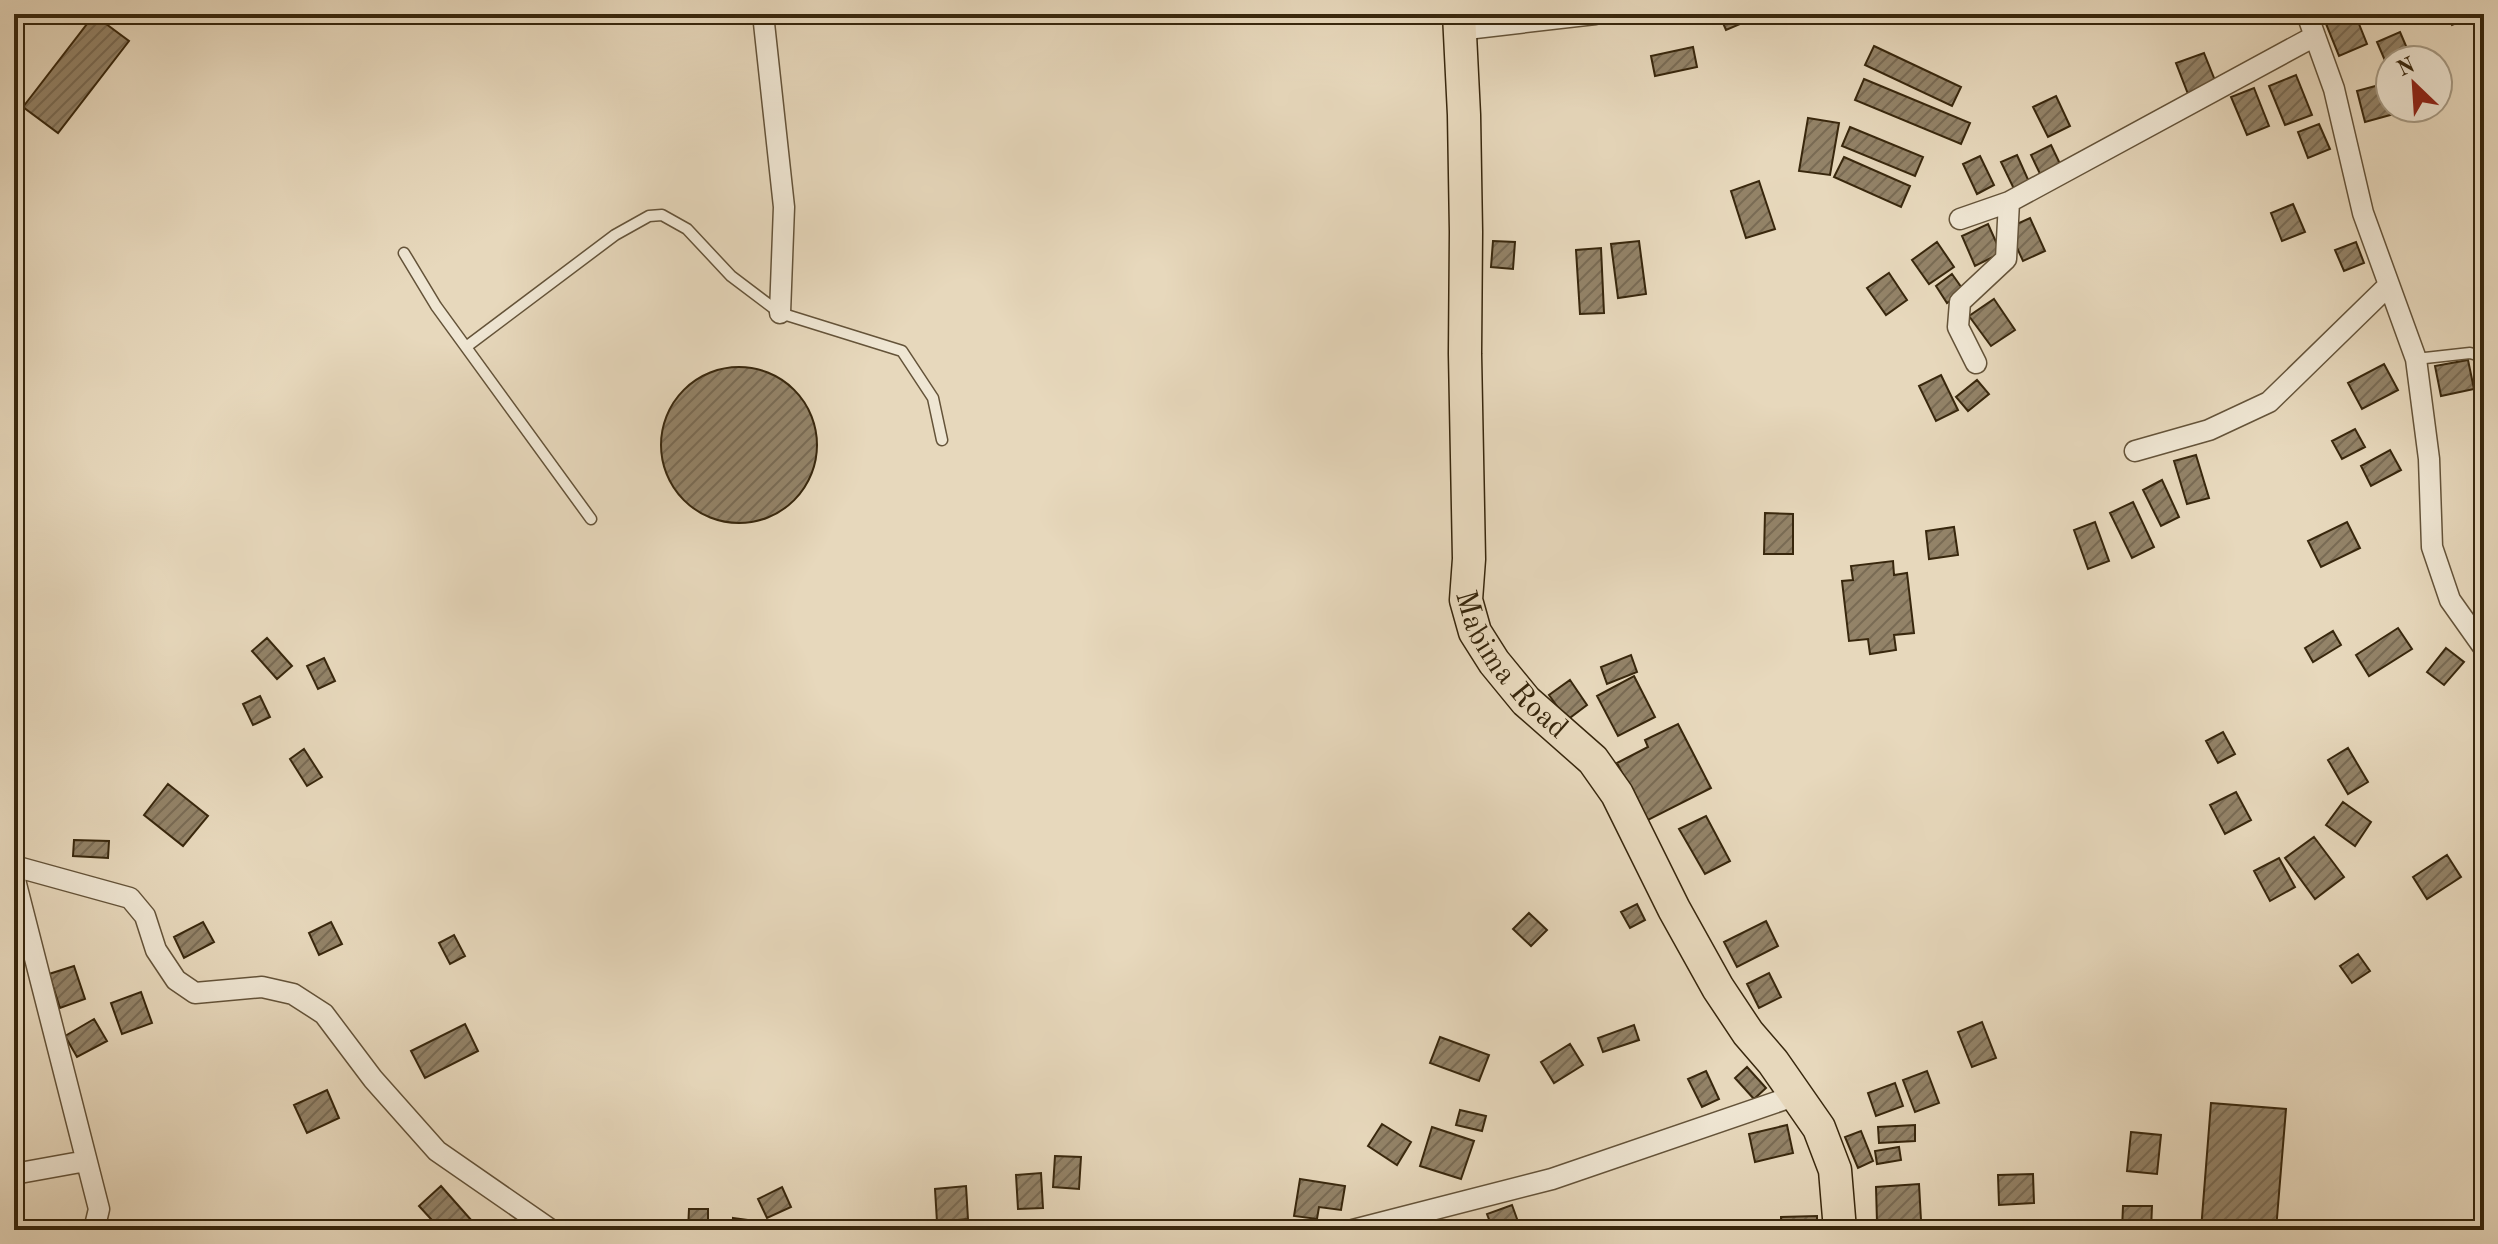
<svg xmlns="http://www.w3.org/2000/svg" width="2498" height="1244" font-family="'Old Standard TT',serif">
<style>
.building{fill:url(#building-hatch);stroke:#38270d;stroke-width:2}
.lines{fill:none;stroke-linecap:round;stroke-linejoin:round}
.lane-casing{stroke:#645339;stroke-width:13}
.street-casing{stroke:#645339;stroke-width:23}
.primary-casing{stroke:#38270d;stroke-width:35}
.lane{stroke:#efe6d3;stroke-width:10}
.street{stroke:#efe6d3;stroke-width:20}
.primary{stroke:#e7d8bc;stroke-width:32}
.labels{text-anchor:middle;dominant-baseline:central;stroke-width:6;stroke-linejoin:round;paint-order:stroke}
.street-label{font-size:30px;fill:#38270d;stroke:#efe6d3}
</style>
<defs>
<pattern id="building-hatch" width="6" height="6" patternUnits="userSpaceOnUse" patternTransform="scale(2)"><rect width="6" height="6" fill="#938368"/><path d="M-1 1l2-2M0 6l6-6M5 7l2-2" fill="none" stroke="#796b54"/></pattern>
</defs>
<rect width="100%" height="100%" fill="#e7d8bc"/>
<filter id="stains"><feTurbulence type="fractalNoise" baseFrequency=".0025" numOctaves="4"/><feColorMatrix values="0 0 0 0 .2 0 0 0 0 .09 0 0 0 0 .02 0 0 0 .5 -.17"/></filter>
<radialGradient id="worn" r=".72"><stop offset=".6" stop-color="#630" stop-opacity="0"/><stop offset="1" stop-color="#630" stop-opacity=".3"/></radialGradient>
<path class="building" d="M1719 14H1758L1759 16 1726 30Z
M2322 14H2355L2367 44 2339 56Z
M2447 14H2478L2452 25Z
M94 15 129 41 58 133 23 107Z
M2400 32 2409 53 2386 63 2377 42Z
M1874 46 1961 87 1952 106 1865 65Z
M1693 47 1697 67 1655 76 1651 56Z
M2204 53 2216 83 2188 94 2176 63Z
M2296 75 2312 115 2285 125 2269 86Z
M1864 79 1970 123 1961 144 1855 100Z
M2390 82V108L2412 109 2365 122 2357 91Z
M2254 88 2269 126 2247 135 2231 97Z
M2056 96 2070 126 2048 137 2033 107Z
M1808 118 1839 123 1830 175 1799 171Z
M2319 124 2330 149 2308 158 2298 132Z
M1850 127 1923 157 1915 176 1842 146Z
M2051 145 2062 168 2042 178 2031 155Z
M2017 155 2030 184 2015 191 2001 162Z
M1980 156 1994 185 1977 194 1963 164Z
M1844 157 1910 186 1901 207 1834 177Z
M1759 181 1775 229 1746 238 1731 191Z
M2293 204 2305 232 2282 241 2271 213Z
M2030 218 2045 251 2023 261 2008 228Z
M1988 224 2001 253 1975 266 1962 236Z
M1493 241 1515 242 1513 269 1491 267Z
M1639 241 1646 294 1618 298 1611 244Z
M1937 242 1954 267 1929 284 1912 260Z
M2356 242 2364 263 2344 271 2335 250Z
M1601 248 1604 313 1580 314 1576 250Z
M1889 273 1907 300 1886 315 1867 288Z
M1952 274 1964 291 1947 303 1936 286Z
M1994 299 2015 330 1991 346 1969 316Z
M2468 360 2474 389 2441 396 2435 366Z
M2384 364 2398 390 2362 409 2348 383Z
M661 445a78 78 0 1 1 156 0a78 78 0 1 1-156 0Z
M1941 375 1958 410 1936 421 1919 386Z
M1977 380 1989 394 1968 411 1956 397Z
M2355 429 2365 447 2342 459 2332 441Z
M2390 450 2401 470 2371 486 2361 466Z
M2196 455 2209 498 2187 504 2174 461Z
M2162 480 2179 517 2161 526 2143 490Z
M2133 502 2154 547 2132 558 2110 513Z
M1765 513 1793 514V554H1764Z
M2095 522 2109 561 2088 569 2074 530Z
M2347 522 2360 548 2321 567 2308 541Z
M1954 527 1958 555 1929 559 1926 531Z
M1893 561 1894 575 1907 573 1914 633 1894 635 1896 650 1870 654 1868 639 1849 641 1842 581 1853 580 1851 566Z
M2398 628 2412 649 2369 676 2356 655Z
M2333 631 2341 645 2313 662 2305 648Z
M267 638 292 666 277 679 252 651Z
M2446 648 2464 662 2444 685 2427 672Z
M1631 655 1637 672 1607 684 1601 667Z
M324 658 335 681 318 689 307 666Z
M1634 676 1655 717 1618 736 1597 696Z
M1570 680 1587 705 1567 720 1549 695Z
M260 696 270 717 253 725 243 704Z
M1678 724 1711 788 1646 821 1617 763 1648 747 1645 740Z
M2223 732 2235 754 2218 763 2206 741Z
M2348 748 2368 782 2348 794 2328 760Z
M304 749 322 777 307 786 290 759Z
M168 784 208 816 183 846 144 815Z
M2236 792 2251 820 2225 834 2210 805Z
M2343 802 2371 822 2355 846 2326 825Z
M1706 816 1730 861 1705 874 1679 829Z
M2314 837 2344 877 2315 899 2285 858Z
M74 840 109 841 108 858 73 856Z
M2447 855 2461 877 2427 899 2413 877Z
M2279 858 2295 887 2270 901 2254 871Z
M1637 904 1645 920 1630 928 1621 912Z
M1529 913 1547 930 1531 946 1513 929Z
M1766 921 1778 946 1737 967 1724 942Z
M203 922 214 942 184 958 174 937Z
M331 922 342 944 319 955 309 933Z
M454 935 465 956 450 964 439 943Z
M2358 954 2370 971 2352 983 2340 966Z
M74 966 85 999 60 1008 49 974Z
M1769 973 1781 997 1759 1008 1747 984Z
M141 992 152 1023 122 1034 111 1003Z
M94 1019 107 1041 77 1057 65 1036Z
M1982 1022 1996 1058 1972 1067 1958 1032Z
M465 1024 478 1051 425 1078 411 1051Z
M1634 1025 1639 1040 1603 1052 1598 1038Z
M1440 1037 1489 1055 1479 1081 1430 1063Z
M1570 1044 1583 1065 1554 1083 1541 1062Z
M1747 1067 1766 1088 1754 1099 1735 1078Z
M1706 1071 1719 1099 1702 1107 1688 1079Z
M1927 1071 1939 1103 1915 1112 1903 1080Z
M1895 1083 1903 1106 1876 1116 1868 1093Z
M327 1090 339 1118 307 1133 294 1105Z
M2211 1103 2286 1109 2276 1230H2201Z
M1460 1110 1486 1116 1482 1131 1456 1125Z
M1382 1124 1411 1142 1397 1165 1368 1146Z
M1787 1125 1793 1153 1755 1162 1749 1134Z
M1915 1125V1141L1879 1143 1878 1127Z
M1432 1127 1474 1141 1461 1179 1420 1166Z
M1861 1131 1873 1161 1858 1168 1845 1137Z
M2131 1132 2161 1135 2157 1174 2127 1171Z
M1899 1147 1901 1160 1877 1164 1875 1151Z
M1055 1156 1081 1157 1079 1189 1053 1187Z
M1041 1173 1043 1208 1018 1209 1016 1175Z
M2033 1174 2034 1203 1999 1205 1998 1175Z
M1300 1179 1345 1186 1341 1210 1319 1207 1317 1219 1294 1216Z
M1919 1184 1921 1220 1877 1222 1876 1187Z
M441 1186 480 1230H441L419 1206Z
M966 1186 968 1219 937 1222 935 1189Z
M782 1187 791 1207 767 1218 758 1199Z
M1512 1205 1521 1230H1493L1487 1214Z
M2123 1206H2152L2151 1230H2122Z
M689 1209H708V1230H688Z
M1817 1216V1230H1781V1217Z
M733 1218 756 1221 754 1230H732Z"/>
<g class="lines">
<defs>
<path id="lane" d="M404 253 436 306 591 519
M466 347 615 235 649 216 662 215 687 229 731 276 780 313 902 351 933 398 942 440
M2416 359 2470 353 2484 357"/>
<path id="street" d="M763 14 784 207 780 313
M2307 14 2334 89 2363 213 2416 359 2429 459 2432 547 2450 600 2484 648
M1458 30 1595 14
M2009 202 2315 36
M1960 219 2009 202 2006 259 1960 302 1958 327 1976 363
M2135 451 2209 430 2269 402 2389 285
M14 866 130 898 145 916 156 950 176 980 195 993 262 987 293 994 324 1014 373 1079 437 1151 551 1230
M14 876 99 1209 94 1230
M14 1174 86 1161
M1353 1230 1552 1179 1797 1095"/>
<g id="primary">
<path id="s1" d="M1459 14 1464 115 1466 232 1465 354 1469 559 1466 600 1475 632 1494 662 1526 701 1593 760 1617 794 1674 909 1718 988 1748 1033 1773 1062 1819 1128 1835 1170 1840 1230"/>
</g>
</defs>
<use href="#lane" class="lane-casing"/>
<use href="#street" class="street-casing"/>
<use href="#primary" class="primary-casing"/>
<use href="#lane" class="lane"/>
<use href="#street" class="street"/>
<use href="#primary" class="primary"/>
</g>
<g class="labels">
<g class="street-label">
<text stroke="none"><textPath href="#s1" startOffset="666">Mabima Road</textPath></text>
</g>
</g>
<rect width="2498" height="1244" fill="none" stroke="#e7d8bc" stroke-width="48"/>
<rect x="16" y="16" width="2466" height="1212" fill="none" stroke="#38270d" stroke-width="4"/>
<rect x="24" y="24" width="2450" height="1196" fill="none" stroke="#38270d" stroke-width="2"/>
<g transform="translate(2414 84) rotate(335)"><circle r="38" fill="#efe6d3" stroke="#a69a84" stroke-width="2"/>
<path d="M0-6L14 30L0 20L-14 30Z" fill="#8f2418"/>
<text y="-12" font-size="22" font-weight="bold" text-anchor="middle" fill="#38270d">N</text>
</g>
<rect width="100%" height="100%" filter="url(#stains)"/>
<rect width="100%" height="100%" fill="url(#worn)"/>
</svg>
